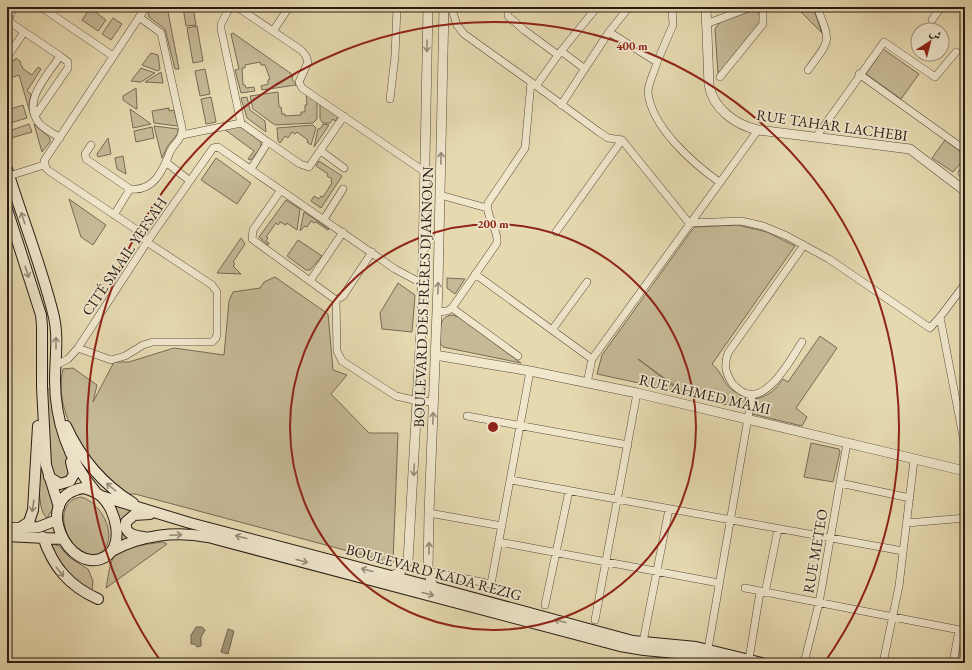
<svg xmlns="http://www.w3.org/2000/svg" width="972" height="670" font-family="'EB Garamond',Amiri,serif">
<style>
.green{fill:#c6b996;stroke:#776a56}
.water{fill:#a5997b;stroke:#736752}
.lines{fill:none;stroke-linecap:round;stroke-linejoin:round}
.minor-casing{stroke:#584b3c;stroke-width:8}
.tertiary-casing{stroke:#584b3c;stroke-width:10}
.secondary-casing{stroke:#281c15;stroke-width:12}
.minor{stroke:#efe6cc;stroke-width:7}
.tertiary{stroke:#efe6cc;stroke-width:9}
.secondary{stroke:#efe6cc;stroke-width:10}
.oneway{stroke:#958b7a}
.ring{fill:none;stroke:#8f2418;stroke-width:2}
.labels{text-anchor:middle;dominant-baseline:central;stroke-width:3.5;stroke-linejoin:round;paint-order:stroke}
.street-label{font-size:15px;fill:#281c15;stroke:#efe6cc}
.centre{fill:#8f2418;stroke:#efe6cc;stroke-width:2}
.ring-label{font-size:12px;text-anchor:middle;font-weight:bold;fill:#8f2418;stroke:#efe6cc;stroke-width:3.5;stroke-linejoin:round;paint-order:stroke}
</style>
<rect width="100%" height="100%" fill="#e6d9b0"/>
<filter id="stains"><feTurbulence type="fractalNoise" baseFrequency=".005" numOctaves="4"/><feColorMatrix values="0 0 0 0 .2 0 0 0 0 .09 0 0 0 0 .02 0 0 0 .5 -.17"/></filter>
<radialGradient id="worn" r=".72"><stop offset=".6" stop-color="#630" stop-opacity="0"/><stop offset="1" stop-color="#630" stop-opacity=".3"/></radialGradient>
<path class="green" d="M153 7H167L179 69H175L165 29 149 17 148 13Z
M183 7H193L196 25 186 26Z
M796 7H813L822 33Z
M90 8 106 20 98 31 82 20Z
M754 10 758 12 762 20 718 74 715 29 720 22Z
M113 18 122 24 111 40 102 34Z
M197 26 203 61 193 63 187 28Z
M233 33 293 75 292 79 296 85 262 90 261 86 268 84V80L270 79 265 65H261L260 62 245 65V68H242L243 85H245L246 88 254 87 255 91 241 93 235 70 239 69 231 34Z
M883 49 919 74 901 99 866 74Z
M151 53 158 55 160 69 158 71 142 65Z
M7 58H10L14 61 16 58 21 62 20 64 23 67 22 68 32 75 38 67 41 69 27 91 31 94 29 105 31 116 19 75 7 79Z
M141 68 155 73 141 82 131 81Z
M205 69 210 94 200 96 195 71Z
M161 72 163 83 145 82Z
M136 88 137 109H136L123 100V96Z
M278 92 279 107H281L282 114H285V116L301 115V112H305V105H307L306 92 317 100V119L313 123 275 125 253 109 250 96Z
M211 97 216 122 206 124 201 99Z
M247 97 250 110 265 121 266 132 247 118 241 98Z
M320 102 339 116 335 121 333 119 330 123H323L320 119Z
M23 105 27 118 7 124V110Z
M169 108V111L174 110 178 126 154 123 152 111Z
M130 109 151 124 133 128Z
M29 124 32 132 11 138 9 131Z
M34 124 50 138V142L42 152Z
M323 124 329 125 314 147 318 129 321 128Z
M313 125 316 128 311 145 307 142 308 140 297 132 295 134 292 132 288 138 285 136 280 143 278 141 277 128Z
M154 126 178 129V133L167 147 162 158Z
M240 126 261 142V147L251 160 248 159 254 151 224 129Z
M152 127 154 138 136 142 134 131Z
M108 138 111 154 98 157 97 154Z
M945 140 965 155V158L953 172 932 158Z
M123 156 126 174 117 169 115 158Z
M216 158 251 183 237 204 201 180Z
M319 161 342 176 321 208 311 201 314 196 319 199 321 196 323 197 332 183 331 182 332 179 327 176 328 174 316 166Z
M69 199 106 225 93 245 81 237Z
M286 200 300 209 297 230 287 223 286 225 280 222 278 225 276 223 266 237 268 238 266 241 269 243 268 245 259 237Z
M304 212 329 229 328 230 316 222 314 223 311 221 307 227 305 226 300 231Z
M738 225 767 232 795 246 712 364C727 377 721 389 746 396L744 409 689 396 638 359 681 392 597 374 602 355 692 230 695 227Z
M241 238 245 244 233 262 235 264 233 266 241 274 217 273Z
M298 240 322 256 310 270H306L287 256Z
M275 277 328 314 333 370 347 375 331 394 369 433H398L393 563 135 494H127C92 464 52 419 63 369L73 368 97 385 93 402 114 362H129L174 348 224 355 229 301 233 292 260 288 264 282Z
M447 278 465 279 455 294 447 288Z
M398 283 415 295 412 332 382 329 380 313Z
M453 315 461 318 521 363 443 347 440 343C441 331 437 316 453 315Z
M820 336 837 348 796 408 807 417 802 426 752 414 755 399C768 396 775 391 783 379L788 382Z
M47 389H51L56 426 71 468V473L63 481 51 473Z
M42 439 55 505 47 518C34 509 41 455 42 439Z
M811 443 839 449 840 452 833 482 804 477Z
M81 497C103 503 120 540 100 553 74 569 44 503 81 497Z
M108 502 144 513 121 522 124 535 131 539 117 546Z
M163 542 167 544 106 588C108 579 109 566 113 558 120 546 151 544 163 542Z
M50 543 59 546 70 558 88 569 93 581 92 592 67 577Z
M667 656 678 658 682 663H638L639 658 647 660Z"/>
<path class="water" d="M196 627H202L205 630 201 637V646L197 647 195 644H191V635Z
M228 629 234 631 228 654 221 652Z"/>
<g class="lines">
<defs>
<path id="minor" d="M15 7 9 16 11 23 60 56C48 75 21 101 39 123 44 129 53 133 60 138
M41 7 113 56
M230 7 221 24V29L241 123 268 142
M237 7 301 50 306 56 308 62 299 82 302 88 425 172
M511 7 508 12V16L524 30 558 55 597 7
M629 7 609 32 657 62C655 71 648 83 648 92 651 127 693 163 719 182
M932 20 941 7
M706 24 751 7
M273 31 289 7
M561 51 585 69
M10 53 24 32
M657 62 673 25 672 7
M808 70C831 38 831 44 817 7
M859 74 965 150
M720 77 763 24V7
M531 82 599 132 608 138 622 140
M536 86 558 55
M390 99 395 56 397 7
M561 105 609 32
M35 116 68 68V62L60 56
M182 135 241 123
M816 137 884 42 935 77 956 52
M91 145 85 154 86 159 130 189C154 192 163 170 170 152 174 143 183 139 182 128L161 33 139 17
M321 151 344 168
M167 163 190 181
M251 169 268 142 300 164 309 167 344 116
M962 173 965 169
M9 176 44 165
M281 190 253 230 252 239 336 300
M440 195 487 208
M114 215 130 189
M324 219 343 189
M556 232 622 140 689 223 741 221 763 226 787 236 829 259 930 328 940 317 965 284
M372 252 343 296 336 300 337 351 342 361 396 396 418 401 434 402
M475 274 592 359
M310 281 343 232
M452 308 518 356
M437 312 447 311 452 308 497 243C499 229 485 217 488 203L525 148 531 82 464 34 457 25 451 7
M940 317 965 447
M552 330 587 282
M802 342C791 359 765 408 741 391 737 388 734 386 732 383 725 372 724 365 728 353L804 245
M78 348 111 360 125 356 143 345 153 342H212L216 338 217 334V292L212 285 147 242 137 230 49 171 46 168 44 161 146 7
M56 365 68 359 78 348 147 242 213 148 218 147 395 269 423 284
M587 383 592 359 758 130
M467 416 628 445
M511 480 903 551
M840 483 910 498
M429 513 502 526
M907 523 965 518
M499 542 719 583
M428 571 491 584 530 371
M745 588 965 631
M765 593 778 529
M545 605 569 491
M595 620 637 393
M643 642 669 509
M708 649 752 395
M749 659 760 592
M804 663 819 603 847 443
M883 663 899 586 914 460
M953 663 959 630"/>
<path id="tertiary" d="M706 7 709 85C713 109 736 125 758 130L910 149 965 191
M435 355 530 371 637 393 965 471
M392 576 400 572 408 561 422 312 428 7
M433 587 428 571 429 513 438 286 444 7"/>
<path id="secondary" d="M7 169C22 217 41 265 53 313 59 335 55 358 55 380 55 420 68 460 95 491
M7 209 41 315 42 326V387L46 465 59 507
M66 426C81 459 102 484 133 503
M49 477 60 484 70 481 74 474 71 462
M83 488C90 490 97 492 102 497 116 510 125 546 105 557 69 577 30 497 83 488Z
M101 496 190 523 433 587 618 637 633 641 696 647 762 663
M7 528 39 527 57 520
M20 528 29 522 33 510 38 426
M7 536 63 539
M43 537C53 567 69 586 98 599
M144 537C134 536 124 534 126 522L134 515 150 514
M112 551C140 535 176 531 208 537L620 646 644 650 697 655 726 663"/>
</defs>
<use href="#minor" class="minor-casing"/>
<use href="#tertiary" class="tertiary-casing"/>
<use href="#secondary" class="secondary-casing"/>
<use href="#minor" class="minor"/>
<use href="#tertiary" class="tertiary"/>
<use href="#secondary" class="secondary"/>
</g>
<defs><path id="oneway-shaft" d="M-6 0H5M1.5-3L5.5 0L1.5 3" fill="none" stroke-width="1.6" stroke-linecap="round" stroke-linejoin="round"/></defs>
<g class="oneway">
<use href="#oneway-shaft" transform="translate(427 46) rotate(91)"/>
<use href="#oneway-shaft" transform="translate(441 158) rotate(-89)"/>
<use href="#oneway-shaft" transform="translate(23 218) rotate(-108)"/>
<use href="#oneway-shaft" transform="translate(27 272) rotate(72)"/>
<use href="#oneway-shaft" transform="translate(438 288) rotate(-88)"/>
<use href="#oneway-shaft" transform="translate(56 343) rotate(-90)"/>
<use href="#oneway-shaft" transform="translate(433 418) rotate(-88)"/>
<use href="#oneway-shaft" transform="translate(414 470) rotate(93)"/>
<use href="#oneway-shaft" transform="translate(111 487) rotate(-141)"/>
<use href="#oneway-shaft" transform="translate(33 506) rotate(98)"/>
<use href="#oneway-shaft" transform="translate(176 535) rotate(-3)"/>
<use href="#oneway-shaft" transform="translate(241 537) rotate(-165)"/>
<use href="#oneway-shaft" transform="translate(429 548) rotate(-89)"/>
<use href="#oneway-shaft" transform="translate(302 561) rotate(15)"/>
<use href="#oneway-shaft" transform="translate(367 570) rotate(-165)"/>
<use href="#oneway-shaft" transform="translate(60 572) rotate(52)"/>
<use href="#oneway-shaft" transform="translate(428 594) rotate(15)"/>
<use href="#oneway-shaft" transform="translate(560 621) rotate(-165)"/>
</g>
<g class="ring">
<circle cx="493" cy="427" r="203"/>
<path d="M162 663A406 406 0 1 1 824 663"/>
</g>
<g class="labels">
<g class="street-label">
<text transform="translate(832 125) rotate(8)">RUE TAHAR LACHEBI</text>
<text transform="translate(124 256) rotate(-56)">CITÉ SMAIL YEFSAH</text>
<text transform="translate(423 297) rotate(-88)">BOULEVARD DES FRÈRES DJAKNOUN</text>
<text transform="translate(705 394) rotate(13)">RUE AHMED MAMI</text>
<text transform="translate(815 551) rotate(-80)">RUE METEO</text>
<text transform="translate(434 572) rotate(15)">BOULEVARD KADA REZIG</text>
</g>
</g>
<circle cx="493" cy="427" r="6" class="centre"/>
<g class="ring-label">
<text x="632" y="50">400 m</text>
<text x="493" y="228">200 m</text>
</g>
<rect width="972" height="670" fill="none" stroke="#e6d9b0" stroke-width="24"/>
<rect x="8" y="8" width="956" height="654" fill="none" stroke="#281c15" stroke-width="2"/>
<rect x="12" y="12" width="948" height="646" fill="none" stroke="#281c15"/>
<g transform="translate(930 42) rotate(36)"><circle r="19" fill="#efe6cc" stroke="#9f9583"/>
<path d="M0-3L7 15L0 10L-7 15Z" fill="#8f2418"/>
<text y="-6" font-size="11" font-weight="bold" text-anchor="middle" fill="#281c15">ش</text>
</g>
<rect width="100%" height="100%" filter="url(#stains)"/>
<rect width="100%" height="100%" fill="url(#worn)"/>
</svg>
